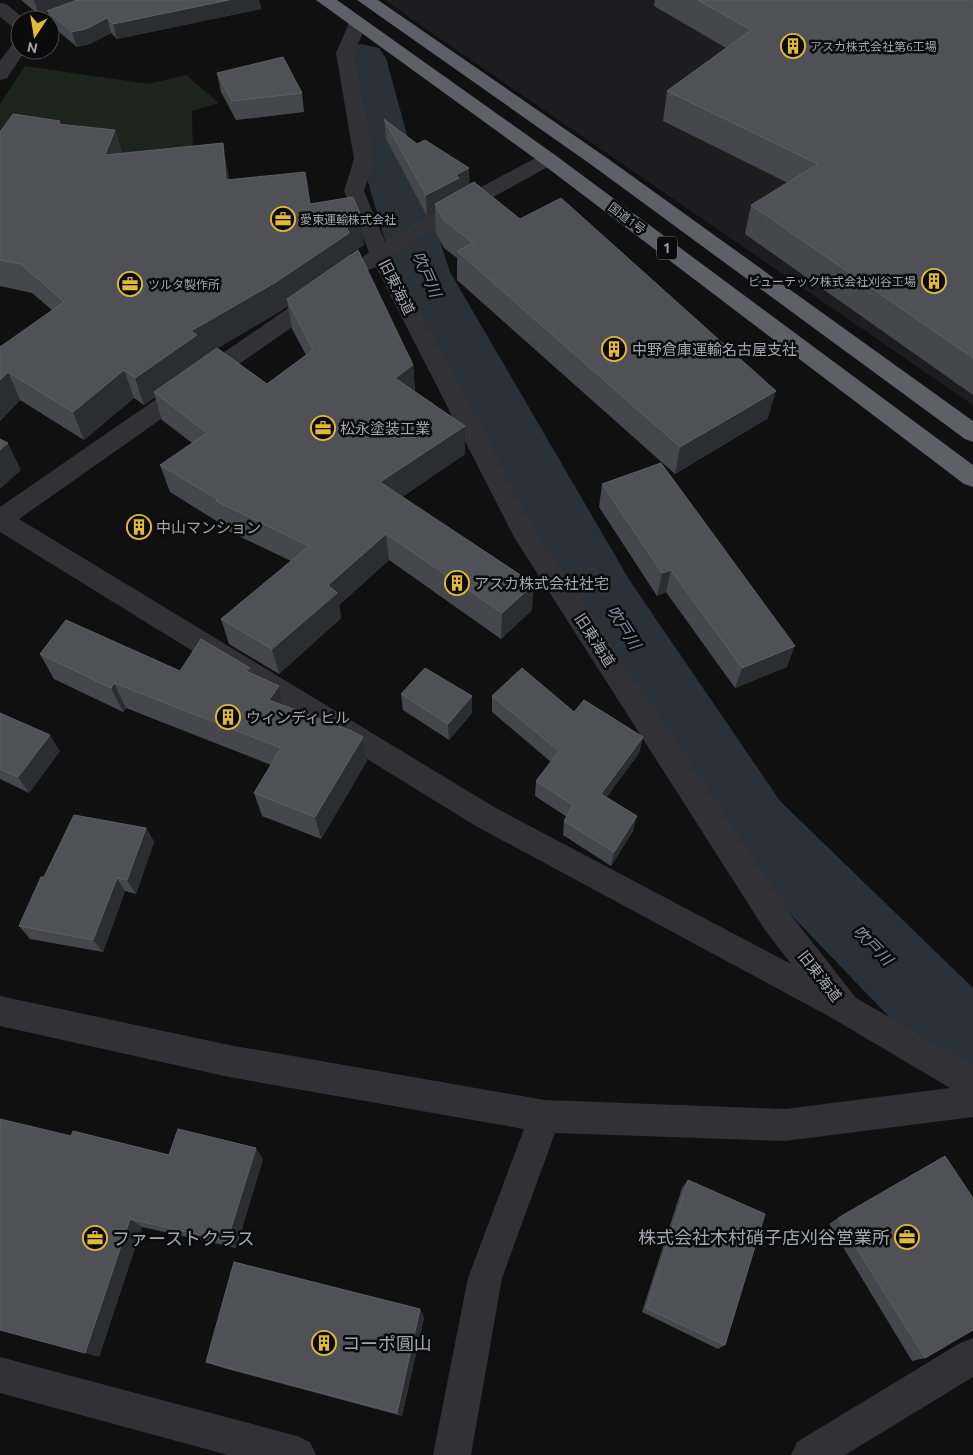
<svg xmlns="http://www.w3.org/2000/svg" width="973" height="1455" font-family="Ubuntu,'Noto Sans JP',sans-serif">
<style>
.built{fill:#1d1c1e}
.green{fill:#1d241e}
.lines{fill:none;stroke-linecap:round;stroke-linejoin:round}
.river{fill:#2b3139;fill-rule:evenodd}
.minor{fill:#323236;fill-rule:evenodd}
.highway{fill:#5e5f67;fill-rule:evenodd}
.wall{fill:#46474c;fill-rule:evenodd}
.shaded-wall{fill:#2c2d30}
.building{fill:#505157;stroke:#5d5f65}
.labels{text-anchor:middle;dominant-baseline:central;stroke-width:5;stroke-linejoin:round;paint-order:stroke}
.far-poi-label{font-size:12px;fill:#a3a6b1;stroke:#0b0b0c;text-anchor:start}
.far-street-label{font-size:12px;fill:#a3a6b1;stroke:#0b0b0c}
.shield{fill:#0b0b0c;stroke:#757880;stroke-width:1}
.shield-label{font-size:14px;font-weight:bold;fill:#a3a6b1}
.street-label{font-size:15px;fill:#a3a6b1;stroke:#0b0b0c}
.poi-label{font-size:15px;fill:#a3a6b1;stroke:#0b0b0c;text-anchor:start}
.water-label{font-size:16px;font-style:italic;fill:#7c90aa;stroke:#0b0b0c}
.near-poi-label{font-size:18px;fill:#a3a6b1;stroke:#0b0b0c;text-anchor:start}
</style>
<rect width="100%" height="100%" fill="#101011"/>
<path class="built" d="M385 0H973V405L416 22Z"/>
<path class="green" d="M25 66 148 84 186 75 219 103 192 111 193 166 0 135V104Z"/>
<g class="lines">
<path class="river" d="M362 44 379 48 386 58 416 168 450 272 630 581 780 801 973 988V1080L969 1082 940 1070 728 849 582 619 394 272 364 168 338 58 345 48Z"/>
<path class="minor" d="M83 0H108L105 4 53 24 50 25V20H38L41 16Z
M0 3 6 4 26 20H20V29L14 28 0 17Z
M358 18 364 19 367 23 354 53 374 159 364 191 385 242 414 223 541 155 548 153 555 155 558 159 555 163 428 233 392 257 532 524 787 910 856 998 973 1065V1117L785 1141 555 1133 502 1278 471 1455H433L468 1278 524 1129 229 1077 0 1026V996L229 1045 545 1100 785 1109 950 1088 832 1018 474 825 0 532V507L313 291 321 289 329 291 332 296 329 301 19 519 494 807 791 964 765 930 514 537 376 267 366 271 358 269 355 264 369 252 344 191 354 159 336 53 349 23 352 19Z
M20 41V50H26L7 78 0 80V61L14 42Z
M973 1338V1377L845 1455H791L797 1442 960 1343Z
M0 1357 297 1436 310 1442 316 1455H228L0 1393Z"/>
<path class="highway" d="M316 0H337L555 155 973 465V487L964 484 541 163Z
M357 0H378L607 158 973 421V442L965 439 593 166Z"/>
</g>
<path class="wall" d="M21 0H259L261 9 117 39 111 33 90 44 77 47 52 26 48 12 39 15Z
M655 0H973V395L745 234 751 205 788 183 663 121 667 91 726 48 654 6Z
M217 73 302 93 304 112 236 120 221 92Z
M384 119 417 144 469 168V185L768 418 675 474 457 280V258L444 248 436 233 435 211 427 216 386 139Z
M60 121 61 125 115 130 122 154 228 173 229 180 310 204 364 245 351 253V255L413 365 415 392 465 426V454L402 497 532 610 501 639 389 560 339 605 341 618 279 674 229 644 221 619 291 561 224 529 223 525 170 492 160 465 192 443 162 420 155 397 144 405 134 398 84 440 20 400 0 421V347L52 310 32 293 0 286V132ZM288 306 292 329 306 355 267 384 217 348Z
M602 484 787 667 735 688 666 592 657 596 599 507Z
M40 654 180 671 251 673 279 686 284 706 363 737 367 761 321 839 262 816 254 793 271 765 126 708 123 712 54 679Z
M401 694 472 713 449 740 403 710Z
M492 696 574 712 643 737 639 753 606 798 633 831 611 866 563 835 564 821 567 817 535 796 536 781 551 762 492 712Z
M0 713 60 751 29 793 0 779Z
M146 828 154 842 136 894 125 891 103 952 30 939 19 926 44 877Z
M71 1136 169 1155 263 1159 236 1248 142 1227 99 1357Z
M688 1180 725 1345 718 1349 642 1312 682 1188Z
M838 1218 925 1358 912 1361 829 1224Z
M420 1309 424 1318 402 1416 223 1368 206 1362Z"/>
<path class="shaded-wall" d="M34 0H78L39 15Z
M229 0H259L261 9 117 39 113 24Z
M107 18 111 33 90 44 77 47 72 32Z
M115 130 123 159 105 155Z
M223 143 228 173 232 209 226 180Z
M469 168 470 189 435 204V211L427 216 426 195 456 175Z
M361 216 364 245 351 253 352 261 287 299 288 306 281 311 203 357 205 363 154 392 155 397 144 405 135 378 191 331Z
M413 365 415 394 395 378Z
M124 370 134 398 84 440 73 412Z
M8 372 20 400 0 421V380Z
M776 391 768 418 675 474 680 447Z
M465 426V454L383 510 380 482Z
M8 443 21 470 0 489V450Z
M386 534 389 560 339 605 341 618 279 674 272 649 328 585Z
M671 570 666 592 657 596 662 573Z
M534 584 532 610 501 639 502 613Z
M795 646 787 667 735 688 742 668Z
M114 683 126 708 123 712 111 688Z
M279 686 285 710 269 700Z
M472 696V713L449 740 448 724Z
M50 735 60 751 29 793 18 777Z
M363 737 367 761 321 839 315 817Z
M643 737 639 753 598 809 601 794Z
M637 816 633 831 611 866 614 852Z
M146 828 154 842 136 894 127 880Z
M117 878 125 891 103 952 93 940Z
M256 1148 263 1159 236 1248 227 1241Z
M130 1219 142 1227 99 1357 85 1353Z
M420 1309 424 1318 402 1416 397 1413Z"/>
<path class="building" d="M77 0H229L113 24 107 18 86 29 72 32 47 11Z
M698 0H973V358L751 205 818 164 667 91 751 30Z
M283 57 302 93 232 101 217 73Z
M13 114 60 121 57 124 115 130 105 155 223 143 226 180 305 172 310 204 353 197 361 216 346 226 349 233 276 282 191 331 197 335 135 378 124 370 73 412 8 372 0 380V347L64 302 21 264 0 260V132Z
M384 119 417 144 425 140 469 168 456 175 459 178 426 195Z
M474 182 520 219 561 198 776 391 680 447 457 251 473 243 443 219 435 204Z
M358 250 413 365 395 378 465 426 380 482 534 584 502 613 386 534 328 585 337 593 272 649 221 619 309 546 216 501 217 499 160 465 207 433 154 392 217 348 267 384 313 350 287 299Z
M0 439 8 443 0 450Z
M661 463 795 646 742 668 671 570 662 573 602 484Z
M66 620 180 671 201 639 250 668 246 671 279 686 269 700 352 731 363 737 315 817 254 793 281 748 114 683 111 688 40 654Z
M425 668 472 696 448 724 401 694Z
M522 668 574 712 584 700 643 737 601 794 637 816 614 852 564 821 573 805 536 781 559 751 492 696Z
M0 713 50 735 18 777 0 769Z
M74 815 146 828 127 880 117 878 93 940 19 926 41 877H44Z
M0 1119 71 1136 73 1131 169 1155 178 1129 256 1148 227 1241 130 1219 85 1353 0 1330Z
M945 1156 973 1198V1330L925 1358 838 1218Z
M688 1180 765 1214 725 1345 646 1308Z
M234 1262 420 1309 397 1413 206 1362Z"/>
<defs>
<symbol id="building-ring" viewBox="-11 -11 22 22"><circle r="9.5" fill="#0b0b0c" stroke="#e1ba39" stroke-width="1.5"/><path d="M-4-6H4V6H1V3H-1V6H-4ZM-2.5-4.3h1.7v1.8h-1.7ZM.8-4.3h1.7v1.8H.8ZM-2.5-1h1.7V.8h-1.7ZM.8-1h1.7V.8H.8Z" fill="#e1ba39"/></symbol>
<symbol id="office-ring" viewBox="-11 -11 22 22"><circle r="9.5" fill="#0b0b0c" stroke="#e1ba39" stroke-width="1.5"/><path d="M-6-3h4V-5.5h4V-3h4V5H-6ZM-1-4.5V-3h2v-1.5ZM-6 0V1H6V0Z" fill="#e1ba39"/></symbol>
</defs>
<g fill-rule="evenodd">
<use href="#building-ring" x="779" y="32" width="28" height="28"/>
<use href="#office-ring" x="269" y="205" width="28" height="28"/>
<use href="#building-ring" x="920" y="267" width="28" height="28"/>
<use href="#office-ring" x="116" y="270" width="28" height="28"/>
<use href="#building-ring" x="600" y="335" width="28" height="28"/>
<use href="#office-ring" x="309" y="414" width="28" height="28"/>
<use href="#building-ring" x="125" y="513" width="28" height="28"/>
<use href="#building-ring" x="443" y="569" width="28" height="28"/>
<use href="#building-ring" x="214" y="703" width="28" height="28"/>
<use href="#office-ring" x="893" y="1223" width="28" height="28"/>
<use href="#office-ring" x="81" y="1224" width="28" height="28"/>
<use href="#building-ring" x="310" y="1329" width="28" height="28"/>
</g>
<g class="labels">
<g class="far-poi-label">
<text x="810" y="46">アスカ株式会社第6工場</text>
<text x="300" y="219">愛東運輸株式会社</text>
<text x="916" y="281" text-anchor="end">ビューテック株式会社刈谷工場</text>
<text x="148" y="284">ツルタ製作所</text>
</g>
<g class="far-street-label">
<text transform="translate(627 218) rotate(37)">国道1号</text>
</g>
<rect class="shield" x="657" y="236.5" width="20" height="23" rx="4"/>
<g class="shield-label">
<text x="667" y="248">1</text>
</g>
<g class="street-label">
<text transform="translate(397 287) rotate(63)">旧東海道</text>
<text transform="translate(595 640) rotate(57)">旧東海道</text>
<text transform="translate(820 976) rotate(52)">旧東海道</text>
</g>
<g class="poi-label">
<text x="632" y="349">中野倉庫運輸名古屋支社</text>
<text x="340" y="428">松永塗装工業</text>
<text x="156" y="527">中山マンション</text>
<text x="474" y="583">アスカ株式会社社宅</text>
<text x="246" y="717">ウィンディヒル</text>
</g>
<g class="water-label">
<text transform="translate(427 274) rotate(66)">吹戸川</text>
<text transform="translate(624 627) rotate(57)">吹戸川</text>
<text transform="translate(873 945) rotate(45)">吹戸川</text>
</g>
<g class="near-poi-label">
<text x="890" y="1237" text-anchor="end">株式会社木村硝子店刈谷営業所</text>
<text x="112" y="1238">ファーストクラス</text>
<text x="342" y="1343">コーポ圓山</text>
</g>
</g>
<g transform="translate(35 35) rotate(192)"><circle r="24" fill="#0b0b0c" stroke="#48494e"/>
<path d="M0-4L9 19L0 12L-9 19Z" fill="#e1ba39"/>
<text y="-8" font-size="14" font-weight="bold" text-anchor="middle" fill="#a3a6b1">N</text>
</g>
</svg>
